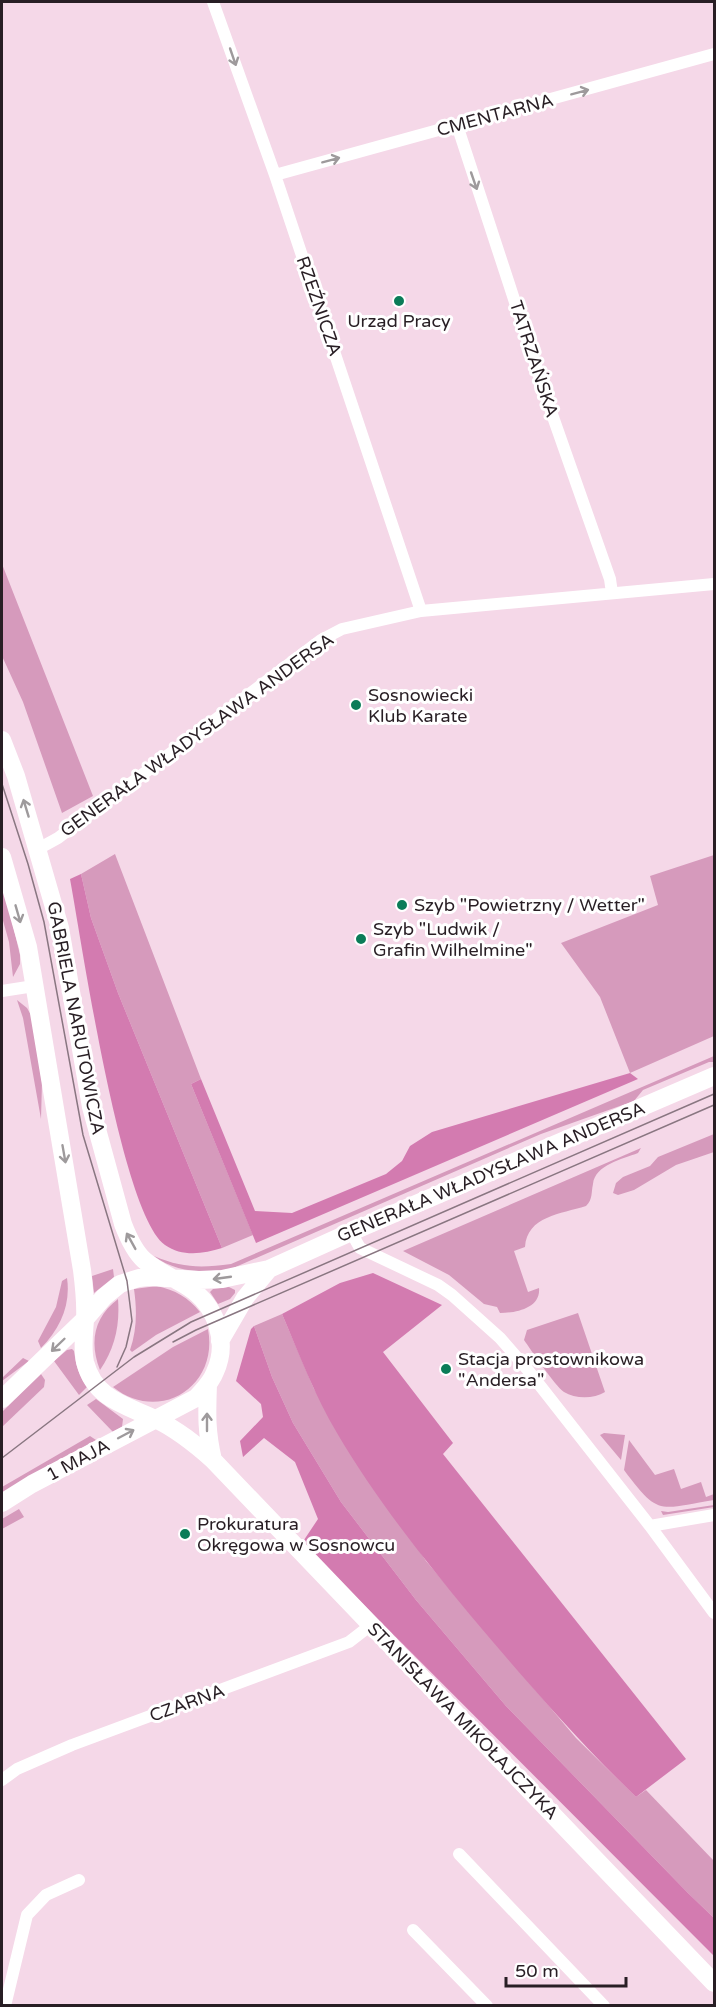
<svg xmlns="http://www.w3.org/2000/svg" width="716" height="2007" font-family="'Varela Round',sans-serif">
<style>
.green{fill:#d69abc}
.forest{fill:#d37bb0}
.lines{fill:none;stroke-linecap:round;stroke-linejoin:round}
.street{stroke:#fff;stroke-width:12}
.secondary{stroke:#fff;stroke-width:18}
.tram{stroke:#897681;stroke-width:1.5}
.oneway{stroke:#9e9a9c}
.poi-dot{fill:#0b7c58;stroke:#fff;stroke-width:2}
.labels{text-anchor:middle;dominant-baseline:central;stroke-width:6;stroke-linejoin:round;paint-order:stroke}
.street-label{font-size:18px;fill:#281e24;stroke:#fff}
.poi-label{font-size:18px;fill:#281e24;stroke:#fff;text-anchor:start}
</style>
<rect width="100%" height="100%" fill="#f5d8e8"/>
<path class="green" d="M2 564 93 796 62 813 23 702 2 656Z
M115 854 201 1079 191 1084 253 1235 222 1248 118 993 91 918 81 874Z
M714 855V1036L630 1073 600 997 561 943 658 905 650 876Z
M2 879 20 955V964L13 977 9 942 2 917Z
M17 1000 27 1008 31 1015 42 1082 41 1119 23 1018Z
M714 1056V1062H709L643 1090 634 1101 541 1134 231 1269C205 1273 176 1273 154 1256 182 1268 201 1268 231 1264Z
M714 1134V1152L676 1165 634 1190 618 1195 613 1193 616 1183 623 1177 650 1166 658 1157Z
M641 1148 638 1153C622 1159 595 1165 593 1184 591 1193 593 1199 586 1206 561 1214 527 1216 525 1247L514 1251 528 1292 539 1288C541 1308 516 1313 500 1313L497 1307 484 1304 449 1275 403 1251Z
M113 1269 114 1277 94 1293 92 1276Z
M67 1278C71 1305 60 1329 41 1348L38 1341 56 1307 62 1281Z
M157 1286C175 1290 188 1297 200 1312L156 1335 132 1352 130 1350C137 1330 137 1310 134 1289Z
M229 1287 235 1290V1293L230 1299 218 1304 210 1292 213 1289Z
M118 1299C120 1325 115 1348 100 1370 89 1342 94 1317 118 1299Z
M578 1313 605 1392C594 1399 575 1399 564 1392 555 1386 531 1350 524 1340L527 1330Z
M282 1314 314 1389 426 1561 576 1738 636 1797 646 1790 714 1861V1918L688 1893 506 1706 416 1600 341 1502 293 1423 272 1377 254 1326Z
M208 1329C219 1387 159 1424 113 1387L173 1347Z
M72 1349 74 1351C76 1365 79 1376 87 1387L79 1395 54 1361 67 1350Z
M23 1358 29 1361 2 1381V1378Z
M41 1374 45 1380 44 1387 2 1427V1412Z
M96 1399 123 1419 122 1427 113 1432 87 1405Z
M604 1433 625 1435 621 1460 600 1435Z
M90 1436 96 1440 2 1494V1487Z
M629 1440 655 1475 674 1469 681 1489 701 1482 706 1497 714 1494V1500C659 1509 659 1517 624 1470Z
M714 1505V1507L663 1515 661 1511 668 1512Z
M19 1509 24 1517 2 1529V1519Z"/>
<path class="forest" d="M81 874 91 918 118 993 222 1248C203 1254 182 1257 165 1245 121 1213 82 943 70 879Z
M630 1073 638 1079 256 1243 191 1084 201 1079 255 1211 292 1213 386 1174 402 1161 410 1146 432 1132Z
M373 1273 442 1305 383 1352 453 1443 443 1454 686 1759 636 1797C577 1740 524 1679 471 1616 423 1558 375 1498 337 1433 315 1396 299 1354 282 1314L340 1283Z
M254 1326 272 1377 293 1423 341 1502 416 1600 506 1706 688 1893 714 1918V1956L302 1543 318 1519 295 1462 264 1438 243 1457 240 1441 263 1417 261 1404 236 1381 251 1329Z"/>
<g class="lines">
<path class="street" d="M213 2 275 175 421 611
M457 125 546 397 610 579 612 593
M275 175 714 54
M38 849 58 838 321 640 342 629 421 611 714 584
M2 991 34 986
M351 1232 360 1248 438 1285 452 1295 500 1338 527 1369 650 1526 714 1613
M650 1526 714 1515
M2 1780 17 1769 72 1745 349 1642 371 1625
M459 1854 604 2006
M413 1930 487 2006
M5 2006 27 1915 46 1895 79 1880"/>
<path class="secondary" d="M2 740 16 776 60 928 91 1107 123 1224C128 1237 134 1251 144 1260 156 1271 174 1278 188 1287 216 1305 229 1342 215 1372 211 1383 203 1390 196 1398L32 1484 2 1503
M2 857 28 947 82 1270C84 1286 86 1304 85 1320 84 1334 82 1348 85 1362 95 1400 126 1405 157 1420 178 1430 195 1444 213 1460L714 1983
M220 1341 245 1298 269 1269
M208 1384C207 1413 206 1431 213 1460
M2 1399 85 1319 104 1297 120 1284 139 1278 149 1277 199 1280 222 1279 269 1269 351 1232 714 1076"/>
<path class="tram" d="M2 784 28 864 44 922 83 1135 127 1281 132 1321 126 1347 117 1367
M173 1342 196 1330 714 1105
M2 1458 134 1357 191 1322 714 1094"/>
</g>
<defs><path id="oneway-shaft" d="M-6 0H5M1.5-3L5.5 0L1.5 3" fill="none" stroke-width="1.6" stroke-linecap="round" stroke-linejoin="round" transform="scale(1.5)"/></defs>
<g class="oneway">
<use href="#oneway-shaft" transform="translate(233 57) rotate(71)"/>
<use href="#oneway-shaft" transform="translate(580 92) rotate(-15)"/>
<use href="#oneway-shaft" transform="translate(331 160) rotate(-15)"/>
<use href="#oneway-shaft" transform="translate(474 181) rotate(71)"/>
<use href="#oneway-shaft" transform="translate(26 808) rotate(-107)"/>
<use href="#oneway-shaft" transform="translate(18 914) rotate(74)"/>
<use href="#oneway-shaft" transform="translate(64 1154) rotate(80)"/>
<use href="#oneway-shaft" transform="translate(131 1241) rotate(-119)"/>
<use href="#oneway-shaft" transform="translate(222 1278) rotate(172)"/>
<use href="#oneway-shaft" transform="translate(58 1345) rotate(136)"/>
<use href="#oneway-shaft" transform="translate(207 1422) rotate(-90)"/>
<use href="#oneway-shaft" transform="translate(126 1434) rotate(-28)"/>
</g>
<g class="poi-dot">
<circle cx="399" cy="301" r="6"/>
<circle cx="356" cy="705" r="6"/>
<circle cx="402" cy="905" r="6"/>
<circle cx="361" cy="939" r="6"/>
<circle cx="446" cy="1369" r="6"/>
<circle cx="185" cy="1534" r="6"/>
</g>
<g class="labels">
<g class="street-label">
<text transform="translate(495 115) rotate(-15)">CMENTARNA</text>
<text transform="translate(319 306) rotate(71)">RZEŹNICZA</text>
<text transform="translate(534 359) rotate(72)">TATRZAŃSKA</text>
<text transform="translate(197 735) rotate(-36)">GENERAŁA WŁADYSŁAWA ANDERSA</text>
<text transform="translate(76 1018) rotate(79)">GABRIELA NARUTOWICZA</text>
<text transform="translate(491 1172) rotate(-23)">GENERAŁA WŁADYSŁAWA ANDERSA</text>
<text transform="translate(78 1460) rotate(-28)">1 MAJA</text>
<text transform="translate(187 1703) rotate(-20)">CZARNA</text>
<text transform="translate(463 1721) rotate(46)">STANISŁAWA MIKOŁAJCZYKA</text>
</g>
<g class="poi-label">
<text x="399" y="321" text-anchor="middle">Urząd Pracy</text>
<text x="368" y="695">Sosnowiecki<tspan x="368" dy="21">Klub Karate</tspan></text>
<text x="414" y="905">Szyb "Powietrzny / Wetter"</text>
<text x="373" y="929">Szyb "Ludwik /<tspan x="373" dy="21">Grafin Wilhelmine"</tspan></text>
<text x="458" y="1359">Stacja prostownikowa<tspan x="458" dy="21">"Andersa"</tspan></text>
<text x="197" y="1524">Prokuratura<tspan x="197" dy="21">Okręgowa w Sosnowcu</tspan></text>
</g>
</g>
<rect width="716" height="2007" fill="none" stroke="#281e24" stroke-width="6"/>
<path d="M506 1977v9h120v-9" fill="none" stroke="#281e24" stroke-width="3"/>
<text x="515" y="1977" font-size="18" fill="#281e24" stroke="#ffffff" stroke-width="4.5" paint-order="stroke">50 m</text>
</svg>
